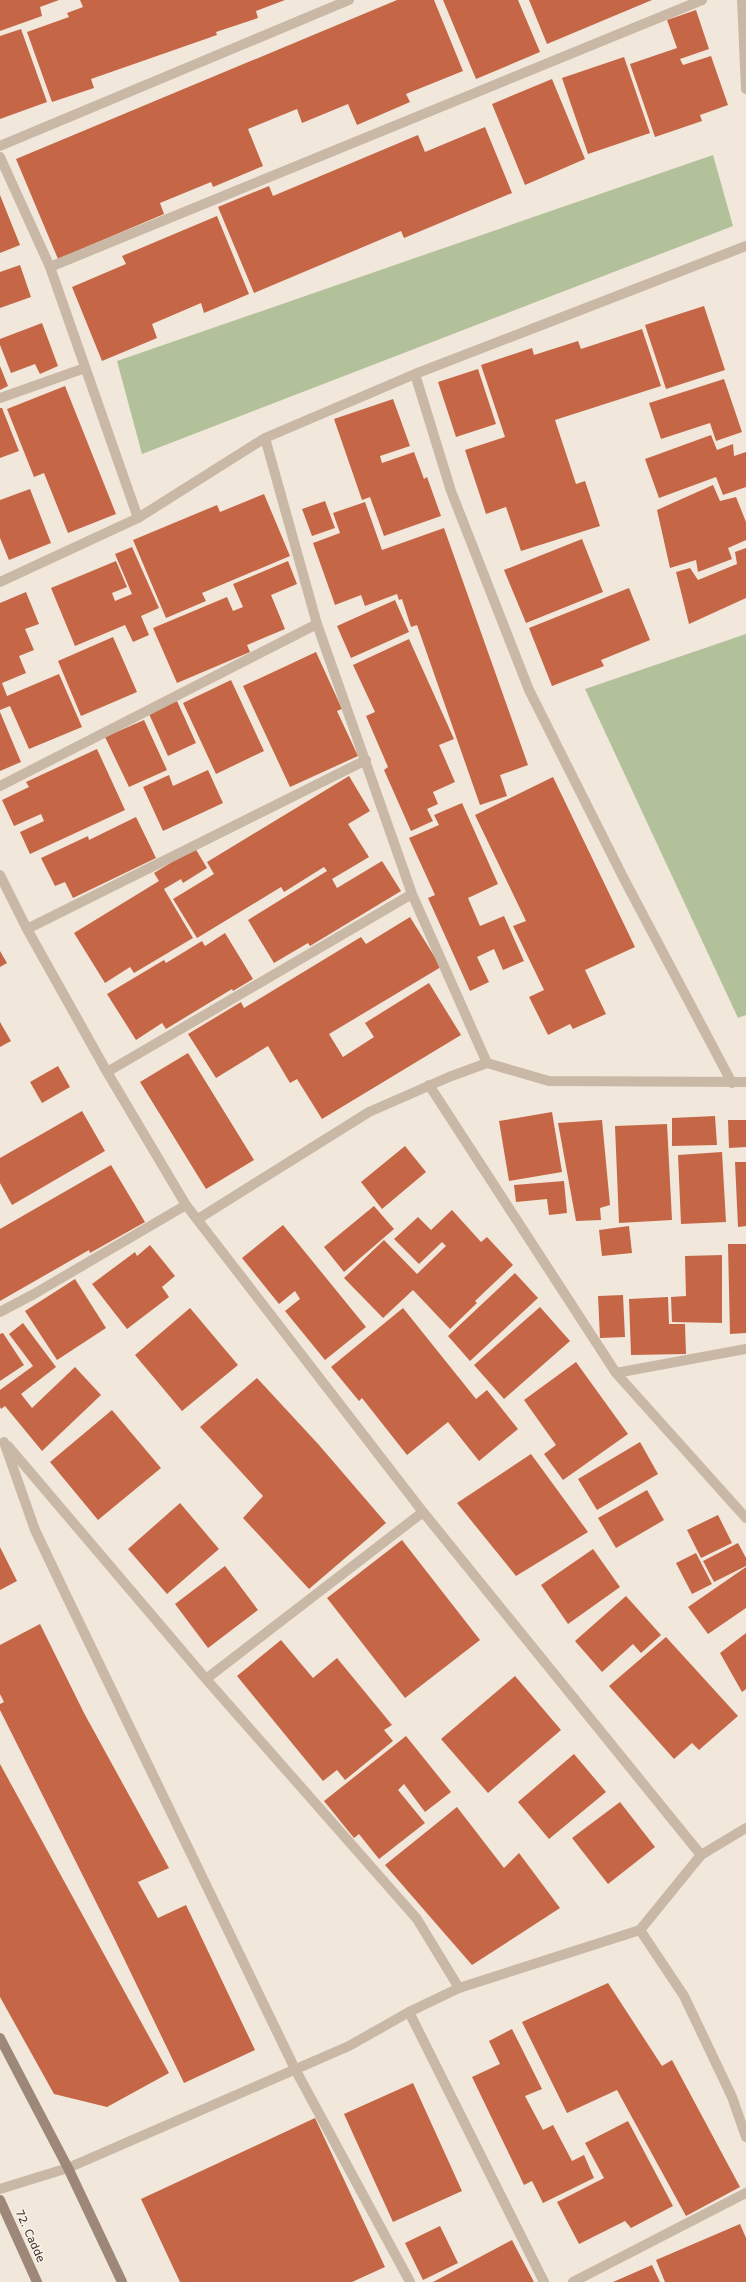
<svg xmlns="http://www.w3.org/2000/svg" width="746" height="2282" font-family="'DejaVu Sans',sans-serif">
<style>
.green{fill:#b3c19b}
.building{fill:#c56746}
.lines{fill:none;stroke-linecap:round;stroke-linejoin:round}
.minor{stroke:#cab8a7;stroke-width:10}
.tertiary{stroke:#cab8a7;stroke-width:10}
.secondary{stroke:#9d8779;stroke-width:10}
.labels{text-anchor:middle;dominant-baseline:central;stroke-width:3.5;stroke-linejoin:round;paint-order:stroke}
.street-label{font-size:11px;fill:#362d28;stroke:#f9f1e8}
</style>
<rect width="100%" height="100%" fill="#f2e7db"/>
<path class="green" d="M713 155 733 226 142 454 117 361Z
M746 634V1015L738 1018 585 689Z"/>
<path class="building" d="M0 0H59L40 7 42 16 0 31Z
M80 0H285L256 11 258 18 216 32 217 35 91 79 94 88 52 102 27 32 69 17 67 13 83 7Z
M397 0H434L463 71 406 94 410 102 357 125 348 104 302 123 297 109 248 129 263 166 213 187 211 182 160 203 164 214 58 259 16 159Z
M443 0H518L540 52 476 79Z
M529 0H652L547 44Z
M696 10 709 49 680 59 683 65 711 56 728 105 700 115 702 121 655 137 630 64 677 48 667 20Z
M21 29 47 102 0 119V36Z
M624 57 650 133 588 154 562 78Z
M552 79 585 159 525 185 492 104Z
M485 127 512 193 404 238 401 231 254 293 218 207 269 186 273 196 418 135 425 152Z
M0 195 20 245 0 253Z
M217 216 249 294 204 313 201 303 152 324 157 338 102 361 72 287 126 264 122 256Z
M20 265 31 297 0 308V272Z
M704 306 725 370 666 389 645 325Z
M42 323 58 366 40 374 35 364 11 373 0 345V339Z
M642 329 661 386 555 420 576 484 585 481 600 526 521 551 506 507 486 514 465 450 505 437 481 365 532 348 534 355 578 341 581 349Z
M0 366 8 386 0 390Z
M478 369 496 424 456 437 438 382Z
M724 379 742 432 716 441 710 423 661 439 649 403Z
M65 386 116 514 68 533 44 473 34 477 7 409Z
M393 399 410 446 380 456 382 463 414 452 424 479 427 477 441 516 384 536 370 497 362 500 334 419Z
M0 408H2L19 451 0 458Z
M711 435 717 450 733 444 734 456 746 452V487L723 495 716 477 659 498 645 459Z
M713 485 720 501 736 497 746 522V540L728 548 732 559 698 572 696 560 670 568 657 510Z
M30 489 51 543 9 560 0 538V500Z
M264 494 290 556 202 593 206 601 166 618 133 540 217 505 220 512Z
M325 501 335 528 312 536 302 509Z
M365 502 382 550 444 528 528 765 500 775 507 796 480 805 417 625 411 627 402 599 399 600 397 594 365 606 361 595 335 605 313 543 340 533 333 513Z
M582 539 603 592 526 623 504 570Z
M132 547 159 608 141 616 149 635 133 642 125 625 75 646 51 588 116 561 127 587 112 593 115 601 132 594 115 554Z
M746 548V598L689 624 676 572 690 568 698 580 737 564 735 552Z
M288 561 297 584 271 595 285 629 247 645 250 652 177 683 153 628 227 597 233 611 243 607 233 584Z
M629 588 650 640 601 660 604 666 552 686 529 628Z
M26 592 39 624 25 629 34 650 19 656 26 673 2 683 7 696 59 674 82 727 29 749 10 706 0 710V603Z
M395 600 409 632 351 658 337 626Z
M113 637 137 692 81 716 58 661Z
M409 639 454 739 439 745 455 782 433 792 438 804 427 809 433 821 411 831 384 770 388 767 366 716 375 712 353 665Z
M316 652 342 709 337 711 358 756 290 787 243 686Z
M231 680 264 751 216 774 183 703Z
M177 701 196 743 168 756 149 714Z
M0 712 21 762 0 771Z
M144 720 167 770 129 787 105 737Z
M97 749 125 810 30 854 20 832 44 821 41 814 14 826 2 800 29 787 26 782Z
M208 770 223 803 163 831 143 787 169 775 173 786Z
M349 776 370 811 348 824 369 857 332 879 337 888 382 861 401 891 310 946 308 943 274 963 248 920 327 871 324 867 284 892 281 887 197 938 173 899 214 874 207 862Z
M553 777 635 947 585 970 606 1014 573 1029 570 1024 548 1035 529 997 544 990 513 926 526 921 475 815Z
M462 803 498 884 468 898 480 926 504 916 524 961 503 970 494 949 477 957 489 982 470 991 428 898 435 895 409 838 439 825 434 815Z
M136 817 156 858 73 898 65 882 55 886 41 858 88 836 89 840Z
M195 848 207 868 183 883 181 879 164 889 193 938 134 973 130 967 105 983 74 933 159 881 154 873Z
M410 917 441 967 329 1034 343 1057 374 1037 365 1023 429 983 461 1035 322 1119 297 1079 290 1083 268 1046 216 1078 188 1034 241 1002 244 1008 361 937 366 944Z
M225 933 253 979 233 991 232 989 166 1029 162 1023 136 1040 107 994 164 960 166 963 202 941 205 946Z
M0 951 7 963 0 967Z
M0 1022 11 1041 0 1047Z
M188 1053 254 1160 206 1189 140 1082Z
M58 1066 70 1087 42 1103 30 1082Z
M82 1111 105 1151 12 1205 0 1183V1158Z
M552 1112 562 1172 509 1181 499 1121Z
M715 1116 717 1145 672 1146V1118Z
M602 1120 610 1205 600 1208 601 1220 576 1221 558 1123Z
M728 1120H746V1147L729 1148Z
M667 1124 672 1220 619 1223 615 1126Z
M405 1146 426 1172 382 1209 361 1182Z
M722 1152 726 1222 681 1224 678 1155Z
M735 1162H746V1226L738 1227Z
M111 1165 145 1222 90 1253 89 1250 0 1301V1229Z
M564 1181 567 1213 549 1215 547 1199 516 1202 514 1185Z
M374 1206 394 1229 344 1272 324 1247Z
M452 1210 481 1242 487 1237 513 1265 475 1301 477 1303 450 1329 413 1290 383 1318 344 1278 384 1240 417 1274 446 1246 442 1242 419 1264 394 1239 418 1217 431 1230Z
M283 1225 366 1327 325 1360 285 1311 300 1299 295 1291 279 1304 242 1258Z
M629 1226 632 1253 602 1256 599 1230Z
M728 1244H746V1333L730 1334Z
M150 1245 175 1276 162 1287 169 1297 127 1329 92 1284 135 1252 137 1256Z
M722 1255V1323L672 1322 671 1297 686 1296 685 1256Z
M515 1273 538 1298 470 1361 448 1336Z
M75 1279 106 1328 57 1360 25 1311Z
M623 1295 625 1337 600 1338 598 1296Z
M668 1297 669 1324H685L686 1354 631 1355 629 1299Z
M540 1307 570 1341 504 1399 474 1365Z
M190 1308 238 1365 182 1411 135 1355Z
M403 1308 476 1399 487 1390 518 1429 479 1461 448 1422 407 1455 362 1398 359 1401 331 1367Z
M23 1323 56 1367 21 1394 32 1408 75 1367 101 1395 42 1451 5 1406 1 1409 0 1407V1390L33 1366 9 1334Z
M3 1333 24 1365 0 1381V1334Z
M576 1362 628 1434 563 1480 544 1454 556 1445 524 1400Z
M257 1378 319 1445 386 1523 309 1589 243 1518 263 1496 200 1427Z
M112 1410 161 1468 98 1520 50 1462Z
M640 1442 658 1474 597 1510 578 1479Z
M531 1454 588 1532 516 1576 457 1503Z
M647 1490 664 1520 616 1548 598 1518Z
M180 1503 219 1549 167 1594 128 1549Z
M718 1515 732 1543 701 1558 687 1530Z
M402 1540 480 1640 405 1698 327 1598Z
M738 1543 746 1558V1566L714 1582 703 1561Z
M0 1547 17 1581 0 1590Z
M593 1549 620 1587 568 1624 541 1585Z
M696 1553 712 1584 692 1594 676 1563Z
M225 1566 258 1610 208 1648 175 1604Z
M746 1567V1608L708 1634 688 1607Z
M626 1596 661 1635 641 1653 633 1644 602 1672 575 1641Z
M40 1624 84 1713 169 1868 138 1882 158 1918 186 1905 255 2050 184 2083 114 1938 0 1710V1704L4 1702 0 1694V1645Z
M746 1633V1689L742 1692 720 1653Z
M666 1637 738 1716 699 1750 692 1743 674 1759 609 1686Z
M281 1640 313 1678 337 1658 392 1725 384 1730 393 1741 345 1780 337 1770 323 1781 237 1676Z
M515 1676 561 1730 488 1793 441 1739Z
M406 1736 451 1792 425 1812 404 1784 398 1790 425 1823 379 1859 359 1834 354 1838 324 1801Z
M574 1754 606 1792 549 1839 518 1802Z
M0 1764 169 2073 107 2107 54 2094 0 1997Z
M620 1802 655 1847 608 1884 572 1838Z
M457 1807 504 1868 519 1853 560 1908 472 1965 385 1865Z
M608 1983 662 2066 672 2060 740 2187 686 2216 617 2090 567 2113 522 2022Z
M512 2029 542 2089 525 2096 543 2130 553 2125 572 2161 584 2155 594 2178 543 2203 532 2181 524 2185 472 2077 500 2064 489 2041Z
M413 2083 462 2191 393 2222 344 2114Z
M315 2118 385 2267 352 2282H180L141 2199Z
M628 2121 673 2206 631 2228 625 2221 579 2244 557 2202 604 2178 585 2143Z
M740 2224 746 2238V2282H665L656 2260Z
M440 2226 458 2263 423 2280 405 2243Z
M512 2240 534 2282H433Z
M652 2265 660 2282H613Z"/>
<g class="lines">
<path class="minor" d="M742 0 746 89
M0 146 349 0
M0 157 50 267 138 518
M50 267 702 0
M415 374 451 491 529 690 624 879 732 1083
M0 398 85 368
M265 438 317 624 412 894 487 1063
M0 582 138 518 265 438 415 374 746 246
M0 786 317 624
M0 875 27 929 107 1072 186 1205 423 1512 701 1855
M27 929 366 760
M107 1072 412 894
M429 1085 616 1373 746 1518
M198 1219 369 1112 449 1077 487 1063 549 1081 746 1082
M0 1312 34 1294 186 1205
M616 1373 746 1349
M4 1442 35 1530 65 1593 295 2069 410 2282
M8 1446 206 1679 417 1919 459 1988
M206 1679 423 1512
M640 1930 684 1996 732 2097 746 2137
M409 2012 544 2282
M573 2282 746 2193"/>
<path class="tertiary" d="M0 2189 68 2168 349 2046 409 2012 459 1988 640 1930 701 1855 746 1828"/>
<path class="secondary" d="M0 2038 68 2168 122 2282
M0 2200 37 2282"/>
</g>
<g class="labels">
<g class="street-label">
<text transform="translate(30 2236) rotate(66)">72. Cadde</text>
</g>
</g>
</svg>
